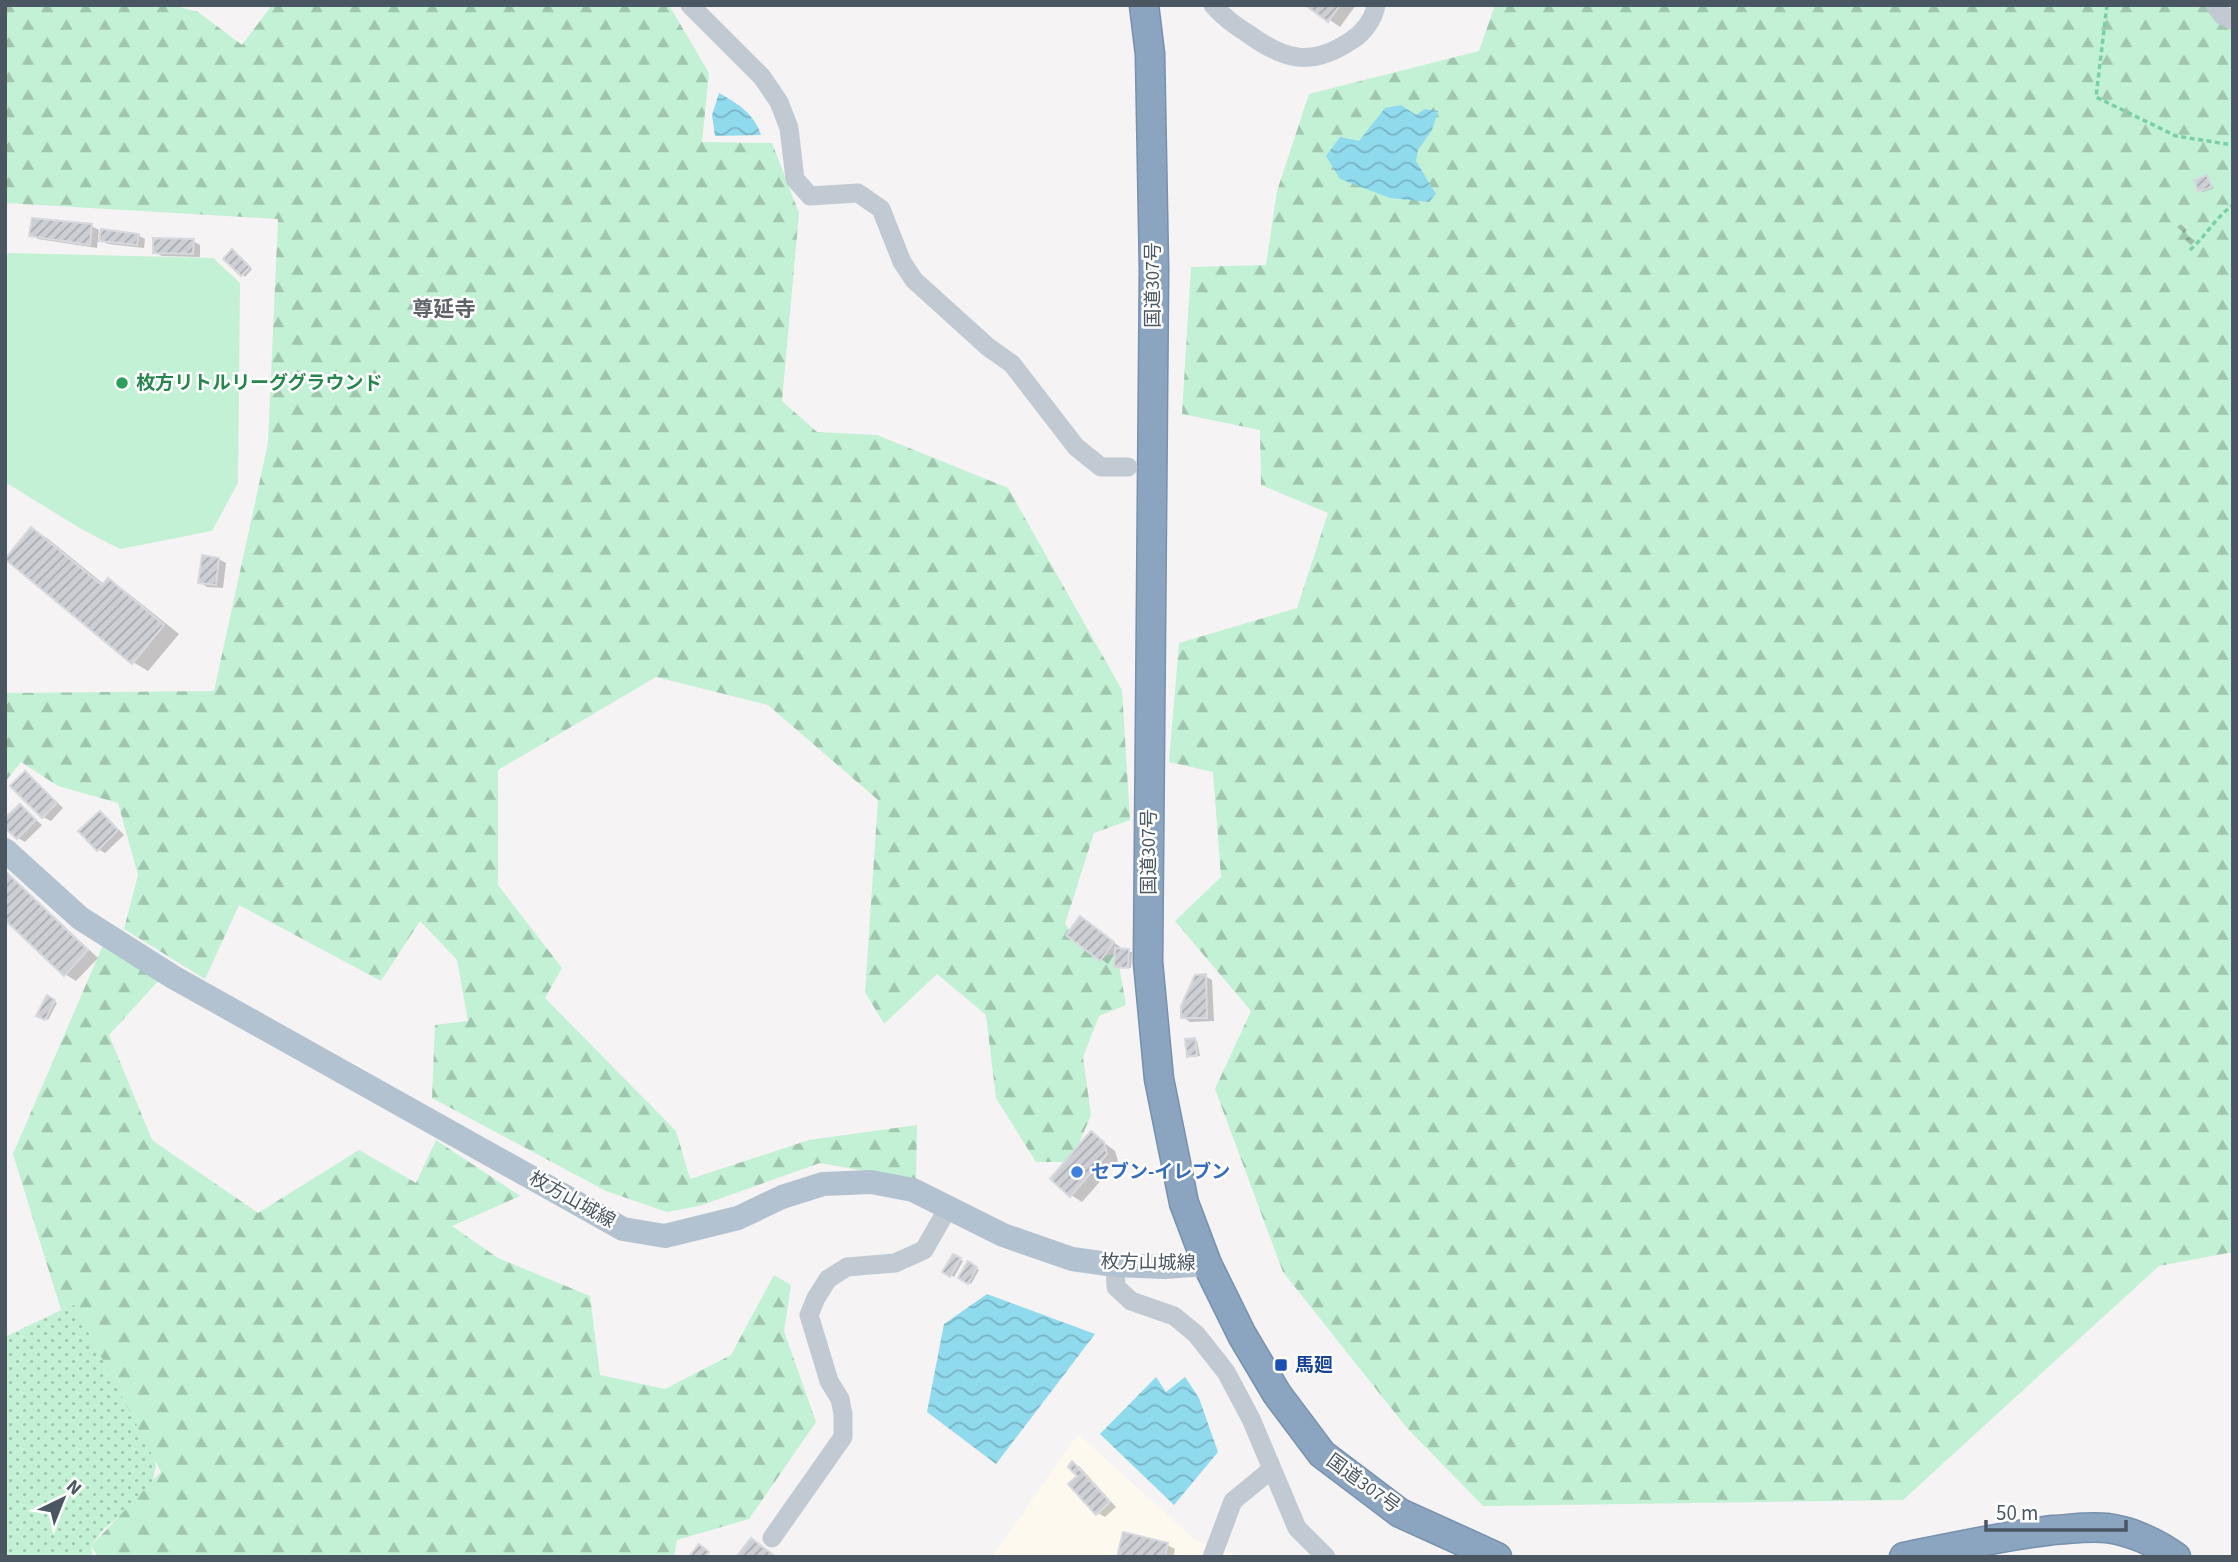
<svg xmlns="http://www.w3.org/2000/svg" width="2238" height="1562" font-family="'Source Sans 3','Noto Sans JP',sans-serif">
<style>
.commercial{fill:#fdf9ef}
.grass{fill:url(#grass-dots)}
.forest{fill:url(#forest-firs)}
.pitch{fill:#c3f1d5}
.water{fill:url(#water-waves)}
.shadow{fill:#0003}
.building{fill:url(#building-hatch);stroke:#d7d9de;stroke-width:2}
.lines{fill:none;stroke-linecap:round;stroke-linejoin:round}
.highway-casing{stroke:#7690ad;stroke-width:31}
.path{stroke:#7ad0a6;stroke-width:3.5;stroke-dasharray:5 3.5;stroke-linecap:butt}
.minor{stroke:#c1cad2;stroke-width:19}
.major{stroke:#b3c2d1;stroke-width:24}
.highway{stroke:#8ba5c1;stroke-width:28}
.leisure-dot{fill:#2e9e5b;stroke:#fff;stroke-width:2.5}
.shop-dot{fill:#3f7fe0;stroke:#fff;stroke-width:2.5}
.transit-dot{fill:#1a4fb4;stroke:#fff;stroke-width:2.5}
.labels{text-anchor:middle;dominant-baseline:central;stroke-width:5;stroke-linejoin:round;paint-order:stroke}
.street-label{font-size:19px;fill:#4a5661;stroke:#fff}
.leisure-label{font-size:19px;font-weight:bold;fill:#27864d;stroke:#fff;text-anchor:start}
.shop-label{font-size:19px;font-weight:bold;fill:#366cbe;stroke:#fff;text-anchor:start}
.transit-label{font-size:19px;font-weight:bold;fill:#164399;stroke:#fff;text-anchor:start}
.neighbourhood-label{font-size:21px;font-weight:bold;fill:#5f6368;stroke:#fff}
</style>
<defs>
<pattern id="grass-dots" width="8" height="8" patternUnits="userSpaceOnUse" patternTransform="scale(1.75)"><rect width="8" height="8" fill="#c3f1d5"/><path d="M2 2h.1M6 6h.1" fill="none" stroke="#a0c6b0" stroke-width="1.8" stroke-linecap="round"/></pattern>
<pattern id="forest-firs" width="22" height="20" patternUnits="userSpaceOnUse" patternTransform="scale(1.75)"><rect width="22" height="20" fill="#c3f1d5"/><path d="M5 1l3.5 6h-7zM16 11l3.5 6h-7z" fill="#a0c6b0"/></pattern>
<pattern id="water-waves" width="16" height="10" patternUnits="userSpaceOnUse" patternTransform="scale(1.75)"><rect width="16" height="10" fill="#90daee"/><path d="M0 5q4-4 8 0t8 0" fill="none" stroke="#78b4c4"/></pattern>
<pattern id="building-hatch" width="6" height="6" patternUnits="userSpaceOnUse" patternTransform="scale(1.75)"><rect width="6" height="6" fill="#cdcfd5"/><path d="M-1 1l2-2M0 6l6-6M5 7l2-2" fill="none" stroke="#a8abb0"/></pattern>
</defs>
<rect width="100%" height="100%" fill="#f5f3f3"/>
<path class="commercial" d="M1078 1434 1195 1540 1242 1557H992Z"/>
<path class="grass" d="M74 1304 148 1431 156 1466 151 1488 102 1531 91 1546 93 1557H5V1337Z"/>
<path class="forest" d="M5 5H172L198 12 242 45 272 5 670 7 709 73 702 142 772 143 799 213 782 401 817 432 877 435 1008 488 1122 690 1130 820 1094 833 1065 924 1094 957 1117 954 1126 1005 1099 1016 1083 1057 1091 1115 1071 1162H1036L996 1098 986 1015 937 974 884 1024 865 992 878 800 768 705 656 677 498 770V885L562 968 545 998 676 1131 690 1179 809 1140 917 1125 916 1180 820 1163 699 1206 667 1212 606 1191 432 1098 435 1025 468 1021 457 960 420 921 381 981 239 905 205 979 124 929 138 875 118 803 58 786 21 762 5 782V693L214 691 268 443 278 219 5 203Z
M1495 5H2233V1252L2159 1266 1903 1500 1483 1506 1407 1428 1283 1272 1215 1089 1251 1011 1175 921 1221 877 1213 772 1169 762 1179 643 1297 608 1328 513 1261 485 1260 430 1182 414 1191 267 1266 265 1277 191 1309 94 1479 51Z
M103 945 160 979 109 1035 152 1140 258 1213 359 1150 416 1183 436 1140 520 1196 452 1226 498 1258 590 1296 600 1375 665 1389 731 1355 774 1275 791 1285 784 1331 816 1422 749 1519 677 1540 674 1557H98L91 1546 161 1472 74 1305 61 1310 13 1154Z"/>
<path class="pitch" d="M10 253 213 258 240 283 238 483 212 531 120 549 83 530 5 482V256Z"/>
<path class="water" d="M719 93C738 104 754 113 761 135L715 136 712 115Z
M1401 105 1416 115 1425 109 1438 111 1432 130 1418 150 1416 161 1436 194 1429 202 1390 198 1340 179 1326 156 1340 137 1359 141 1385 108Z
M987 1294 1095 1334 996 1464 927 1412 944 1324Z
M1156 1377 1166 1392 1185 1377 1199 1398 1218 1452 1174 1505 1100 1434Z"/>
<path class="shadow" d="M1308 5H1356L1340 27Z
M2207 177 2214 188 2203 192 2200 191Z
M2181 224 2187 230 2184 233 2177 227Z
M91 226 99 230 97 248 38 239 31 235Z
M138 235 145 239 144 248 108 244 101 240Z
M2189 236 2195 241 2191 245 2185 240Z
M193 241 200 245V257L162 256 154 252Z
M235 253 252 269 245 277 226 259Z
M32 529 47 538 105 585 109 581 124 590 179 634 148 671 133 662Z
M219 559 226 563 223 588 207 587 200 582Z
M25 773 32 777 63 808 51 821 43 817Z
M20 806 42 825 25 842 18 838Z
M100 813 107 817 124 835 105 853 98 849Z
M5 870 98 958 76 981 65 974 5 917Z
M1088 923 1120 947 1118 950 1132 952 1131 968 1116 966V952L1108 964 1101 959Z
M1205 976 1212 980 1214 1021 1190 1022 1183 1017Z
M48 998 57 1003 48 1020 39 1015Z
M1194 1039 1197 1041 1200 1056 1192 1057 1189 1056Z
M1091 1133 1115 1151 1118 1161 1082 1202 1071 1195Z
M953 1256 963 1261 954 1277 945 1272Z
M968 1263 979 1270 971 1284 960 1278Z
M1073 1463 1080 1467 1116 1507 1105 1517 1098 1513Z
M1167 1545 1175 1549 1173 1557H1119Z"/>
<path class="building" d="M1305 5H1340L1328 22Z
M2207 175 2212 187 2198 192 2194 180Z
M32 218 92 224 90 245 29 236Z
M101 229 139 234 137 245 99 241Z
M153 238 194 239 193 254 153 253Z
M232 249 250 267 241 276 223 259Z
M31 527 102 585 108 578 164 625 132 664 5 559Z
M202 555 219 558 216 585 198 583Z
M25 771 57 803 42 818 10 786Z
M20 804 36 820 17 839 5 828V818Z
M100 811 118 830 97 851 78 831Z
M5 871 88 950 64 976 5 920Z
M1080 916 1114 942 1100 961 1066 935Z
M1115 948 1129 949 1128 968 1114 967Z
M1206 974 1207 1018H1181V1006L1195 975Z
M47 995 55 1000 45 1020 36 1016Z
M1195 1038 1197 1055 1187 1057 1185 1039Z
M1091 1131 1104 1142 1107 1154 1070 1197 1050 1179Z
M953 1254 961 1258 950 1277 942 1272Z
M968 1261 977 1267 968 1284 958 1278Z
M1072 1461 1110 1502 1096 1515 1068 1484 1077 1476 1068 1467Z
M1123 1532 1168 1543 1165 1557H1117Z
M751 1538 776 1557H736Z
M699 1544 709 1552 705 1557H689Z"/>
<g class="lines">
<defs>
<path id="highway" d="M1144 5 1150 54 1154 270 1148 962 1159 1079 1184 1203 1207 1264 1242 1335 1277 1394 1322 1454 1400 1513 1497 1557
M1904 1557C1954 1547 2003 1536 2053 1530 2071 1529 2089 1526 2107 1528 2131 1531 2157 1543 2176 1557"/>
</defs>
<use href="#highway" class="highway-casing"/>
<path class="path" d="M2107 5 2096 97 2176 136 2233 145
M2190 250C2206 236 2215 218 2233 205"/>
<path class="minor" d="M690 5 762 77 779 102 789 128 795 179 810 196 858 193 881 209 902 262 914 280 988 347 1012 364 1076 447 1101 467H1128
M1213 5C1223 17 1234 25 1247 33 1284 60 1311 68 1352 40 1363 33 1374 19 1376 5
M2215 5 2222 15 2233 20
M1115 1265 1116 1287 1131 1301 1174 1316 1196 1334 1226 1372 1251 1419 1297 1528 1326 1557
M772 1538 843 1437V1414L840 1399 829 1381 809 1315 816 1298 828 1279 847 1267 895 1263 924 1250 948 1208
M1212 1557 1233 1501 1272 1469"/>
<path class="major" d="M5 850 80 918 173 977 623 1229 665 1236 738 1218 782 1197 823 1184 871 1182 913 1190 1003 1235 1072 1259 1115 1265 1164 1267 1207 1264"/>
<use href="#highway" class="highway"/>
</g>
<circle class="leisure-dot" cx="122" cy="383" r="7"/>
<circle class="shop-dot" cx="1077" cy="1172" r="7"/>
<rect class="transit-dot" x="1274" y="1358" width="14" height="14" rx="3.5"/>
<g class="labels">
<g class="street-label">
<text transform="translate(1153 285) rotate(-90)">国道307号</text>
<text transform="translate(1149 852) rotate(-90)">国道307号</text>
<text transform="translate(572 1200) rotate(29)">枚方山城線</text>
<text transform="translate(1148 1263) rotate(1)">枚方山城線</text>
<text transform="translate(1363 1484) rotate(36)">国道307号</text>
</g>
<g class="leisure-label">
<text x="136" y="383">枚方リトルリーググラウンド</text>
</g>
<g class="shop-label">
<text x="1091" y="1172">セブン-イレブン</text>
</g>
<g class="transit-label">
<text x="1295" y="1365">馬廻</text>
</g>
<g class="neighbourhood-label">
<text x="444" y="309">尊延寺</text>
</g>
</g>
<rect width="2238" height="1562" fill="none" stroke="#4a5661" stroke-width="14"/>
<g transform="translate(63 1499) rotate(43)" stroke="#ffffff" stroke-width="5" paint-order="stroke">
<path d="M0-5L12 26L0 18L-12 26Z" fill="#4a5661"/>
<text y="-10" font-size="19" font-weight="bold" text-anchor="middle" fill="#4a5661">N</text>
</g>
<path d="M1986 1520v10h140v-10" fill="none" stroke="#4a5661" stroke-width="3.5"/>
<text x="1996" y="1520" font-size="21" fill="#4a5661" stroke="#ffffff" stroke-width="5" paint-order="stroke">50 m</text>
</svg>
